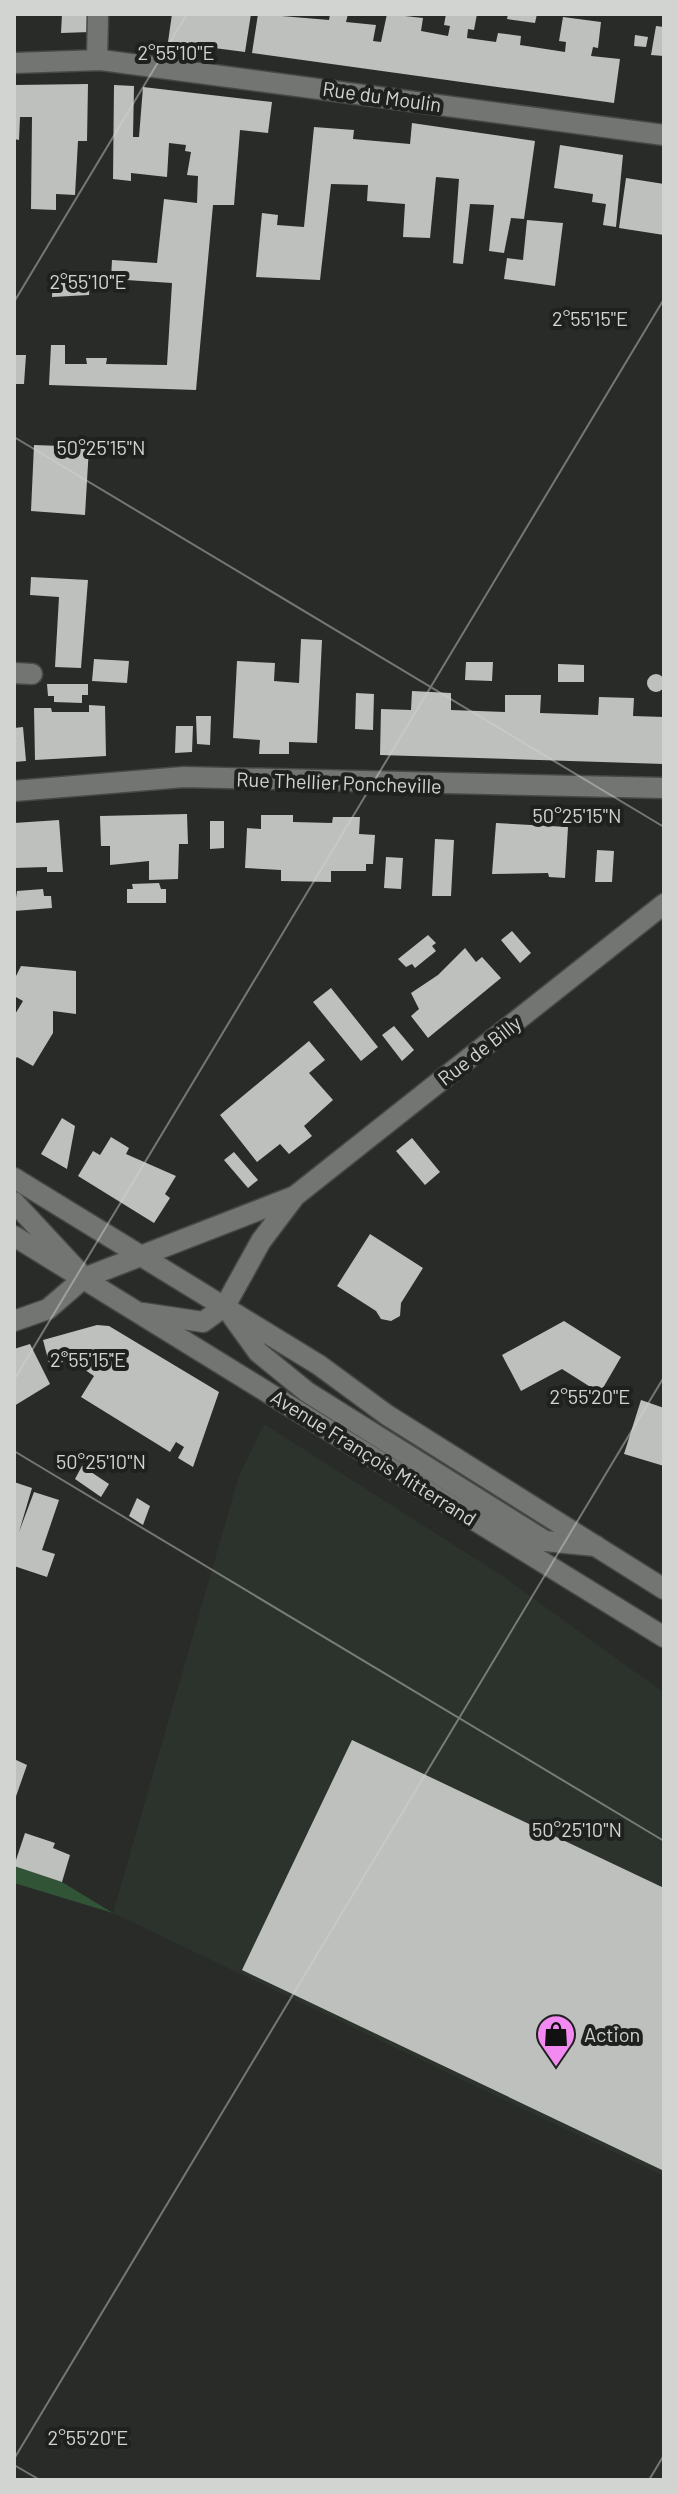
<svg xmlns="http://www.w3.org/2000/svg" width="678" height="2494" font-family="Barlow,sans-serif">
<style>
.built{fill:#2c332c}
.green{fill:#315436}
.building{fill:#bdc0bd}
.lines{fill:none;stroke-linecap:round;stroke-linejoin:round}
.service-casing{stroke:#474947;stroke-width:23}
.minor-casing{stroke:#474947;stroke-width:23}
.tertiary-casing{stroke:#474947;stroke-width:23}
.secondary-casing{stroke:#474947;stroke-width:23}
.service{stroke:#737573;stroke-width:20}
.minor{stroke:#737573;stroke-width:20}
.tertiary{stroke:#737573;stroke-width:20}
.secondary{stroke:#737573;stroke-width:20}
.ticks{fill:none;stroke:#d2d4d2;stroke-width:2;stroke-opacity:0.45}
.labels{text-anchor:middle;dominant-baseline:central;stroke-width:8;stroke-linejoin:round;paint-order:stroke}
.street-label{font-size:20px;fill:#d2d4d2;stroke:#1f211f}
.poi-label{font-size:20px;fill:#d2d4d2;stroke:#1f211f;text-anchor:start}
.ticks-label{font-size:20px;text-anchor:middle;fill:#d2d4d2;stroke:#1f211f;stroke-width:8;stroke-linejoin:round;paint-order:stroke}
</style>
<rect width="100%" height="100%" fill="#292b29"/>
<path class="built" d="M264 1424 501 1575 664 1693V2176L113 1913 239 1476Z"/>
<path class="green" d="M14 1866 62 1882 113 1913 14 1883Z"/>
<path class="building" d="M62 14H90V32L61 33Z
M172 14H251L245 52 168 42Z
M258 14 329 20 330 14H348L346 22 376 25 373 41 381 42 387 14 423 18 421 31 448 36 450 26 444 25 446 14H477L474 30 468 29 467 38 496 42 498 33 521 36 520 45 565 52 566 42 559 41 563 17 601 22 598 48 593 47 591 56 620 59 614 103 252 53Z
M508 14H537L535 23 507 19Z
M656 26 664 27V56L651 55Z
M635 35 648 37 646 47 634 46Z
M88 84 87 141H78L75 195 56 194V210L31 209 32 117H20L19 140 14 139V85Z
M114 85 134 86 133 137H139L143 87 272 102 268 133 240 130 234 205H213L196 390 49 385 51 345H65V364H87L86 358H107L106 364 167 365 172 283 111 279 112 260 157 263 164 199 197 203 198 176 187 175 191 152 185 151 186 145 169 143 167 177 131 173V181L113 179Z
M412 123 535 141 524 219 511 218 504 253 489 251 494 205 470 204 463 264 453 263 459 179 436 177 430 238 403 237 405 204 367 201 368 185 331 184 320 280 256 277 262 213 278 215 277 225 304 227 314 127 354 130 353 139 410 144Z
M560 145 623 155 616 227 603 225 606 204 592 202 593 194 554 188Z
M626 178 664 184V235L619 228Z
M527 220 563 223 555 286 504 279 507 258 523 260Z
M90 277 89 295 52 297 53 278Z
M14 355H26L24 384H14Z
M34 445 89 447 85 515 31 511Z
M31 577 88 580 81 668 55 667 59 597 30 595Z
M301 639 322 640 317 743 289 742V754H259L260 740 233 738 237 661 275 663 274 681 299 683Z
M94 659 129 661 127 683 92 681Z
M466 662H493L492 681 465 680Z
M558 664 584 665V682H558Z
M647 683a9 9 0 1 1 18 0a9 9 0 1 1-18 0Z
M47 684H88V695H82V703L54 702V696H48Z
M412 691 451 693V710L505 712V695H541L540 713 598 715 599 697 634 698 633 716 664 717V764L380 755 381 709 411 710Z
M356 693 374 694 373 730 355 729Z
M89 705 105 706 106 756 35 760 34 708H51L52 712H89Z
M196 716H211L210 745 197 744Z
M176 726H193L192 752 175 753Z
M23 727 26 761 14 762V728Z
M187 814 188 844H179L178 879 149 880V861L110 865V846H101L100 816Z
M261 815H293V822L332 823 333 817H360L359 834 375 835 373 864H366V871H331V882L281 881V870L245 868 247 828 261 829Z
M59 820 63 872H47V867L14 868V823Z
M210 821H224V848L210 849Z
M496 823 568 827 565 878 549 877 548 873 492 874Z
M435 839 454 840 451 896H432Z
M597 850 614 851 612 882H595Z
M386 857 403 858 401 889 384 888Z
M159 883 161 889H166V903H127V889H133L132 884Z
M43 889 44 896H51L52 908 14 911 17 891Z
M512 931 531 953 520 963 501 940Z
M428 935 436 943 432 946 436 951 415 968 412 964 406 967 398 959Z
M465 948 476 962 482 957 501 978 428 1038 411 1016 419 1009 411 993 438 975Z
M21 966 76 971V1014L53 1011V1033L33 1066 17 1057 14 1061V1016L23 1001 14 996V980Z
M331 988 378 1047 361 1061 313 1002Z
M394 1026 414 1050 402 1061 382 1035Z
M309 1041 325 1060 309 1073 333 1100 304 1126 312 1136 289 1154 280 1144 257 1162 220 1115Z
M62 1118 75 1126 67 1169 41 1154Z
M111 1137 129 1148 126 1154 176 1176 165 1194 170 1198 154 1223 78 1176 93 1151 100 1155Z
M412 1138 440 1172 425 1185 396 1151Z
M234 1152 258 1180 248 1188 224 1160Z
M370 1234 423 1268 401 1303 400 1316 391 1321 381 1319 376 1311 337 1286Z
M564 1321 621 1357 600 1393 562 1369 521 1391 502 1355Z
M97 1325 109 1326 219 1392 193 1467 178 1458 184 1447 176 1442 170 1452 81 1397 94 1376 66 1357 58 1368 49 1363 43 1340Z
M30 1344 50 1384 14 1406V1349Z
M641 1400 664 1408V1466L624 1454Z
M82 1466 109 1484 101 1497 75 1479Z
M14 1482 32 1488 19 1532 34 1492 59 1500 42 1550 55 1554 47 1577 14 1566Z
M137 1498 150 1506 143 1525 129 1516Z
M352 1740 664 1888 662 2170 242 1970Z
M14 1759 27 1765 14 1802Z
M25 1833 55 1843 53 1848 70 1855 62 1882 14 1866Z"/>
<g class="lines">
<defs>
<path id="service" d="M14 673 32 674
M14 1202 79 1272
M227 1309 258 1352 307 1392 545 1541 596 1546"/>
<path id="minor" d="M97 60 98 14
M14 63 101 60 664 135
M14 791 184 777 664 788
M14 1321 48 1309 84 1278"/>
<path id="tertiary" d="M84 1278 295 1196
M143 1313 203 1322 225 1306 261 1241 295 1196 664 904"/>
<path id="secondary" d="M14 1178 319 1365 387 1415 664 1589
M14 1236 664 1637"/>
</defs>
<use href="#service" class="service-casing"/>
<use href="#minor" class="minor-casing"/>
<use href="#tertiary" class="tertiary-casing"/>
<use href="#secondary" class="secondary-casing"/>
<use href="#service" class="service"/>
<use href="#minor" class="minor"/>
<use href="#tertiary" class="tertiary"/>
<use href="#secondary" class="secondary"/>
</g>
<path class="ticks" d="M14 302 187 14M14 437 664 827M14 1380 664 299M14 1451 664 1841M14 2459 664 1377M14 2465 40 2480M649 2480 664 2455"/>
<defs>
<symbol id="shop-pin" viewBox="-11 -11 22 30"><path d="M0 17L-7.5 6A9.5 9.5 0 1 1 7.5 6Z" fill="#f38af1" stroke="#1f211f"/><path d="M-5-2.5h2.3a2.7 3.5 0 0 1 5.4 0H5L5.5 6h-11ZM-1.5-2.5h3a1.5 2.3 0 0 0-3 0Z" fill="#111"/></symbol>
</defs>
<g fill-rule="evenodd">
<use href="#shop-pin" x="534" y="2012" width="44" height="60"/>
</g>
<g class="labels">
<g class="street-label">
<text transform="translate(382 96) rotate(8)">Rue du Moulin</text>
<text transform="translate(339 782) rotate(2)">Rue Thellier Poncheville</text>
<text transform="translate(479 1050) rotate(-38)">Rue de Billy</text>
<text transform="translate(374 1457) rotate(32)">Avenue François Mitterrand</text>
</g>
<g class="poi-label">
<text x="584" y="2034">Action</text>
</g>
</g>
<g class="ticks-label">
<text x="176" y="60">2°55'10"E</text>
<text x="88" y="289">2°55'10"E</text>
<text x="590" y="326">2°55'15"E</text>
<text x="101" y="455">50°25'15"N</text>
<text x="577" y="823">50°25'15"N</text>
<text x="88" y="1367">2°55'15"E</text>
<text x="590" y="1404">2°55'20"E</text>
<text x="101" y="1469">50°25'10"N</text>
<text x="577" y="1837">50°25'10"N</text>
<text x="88" y="2445">2°55'20"E</text>
</g>
<rect width="678" height="2494" fill="none" stroke="#d2d4d2" stroke-width="32"/>
</svg>
